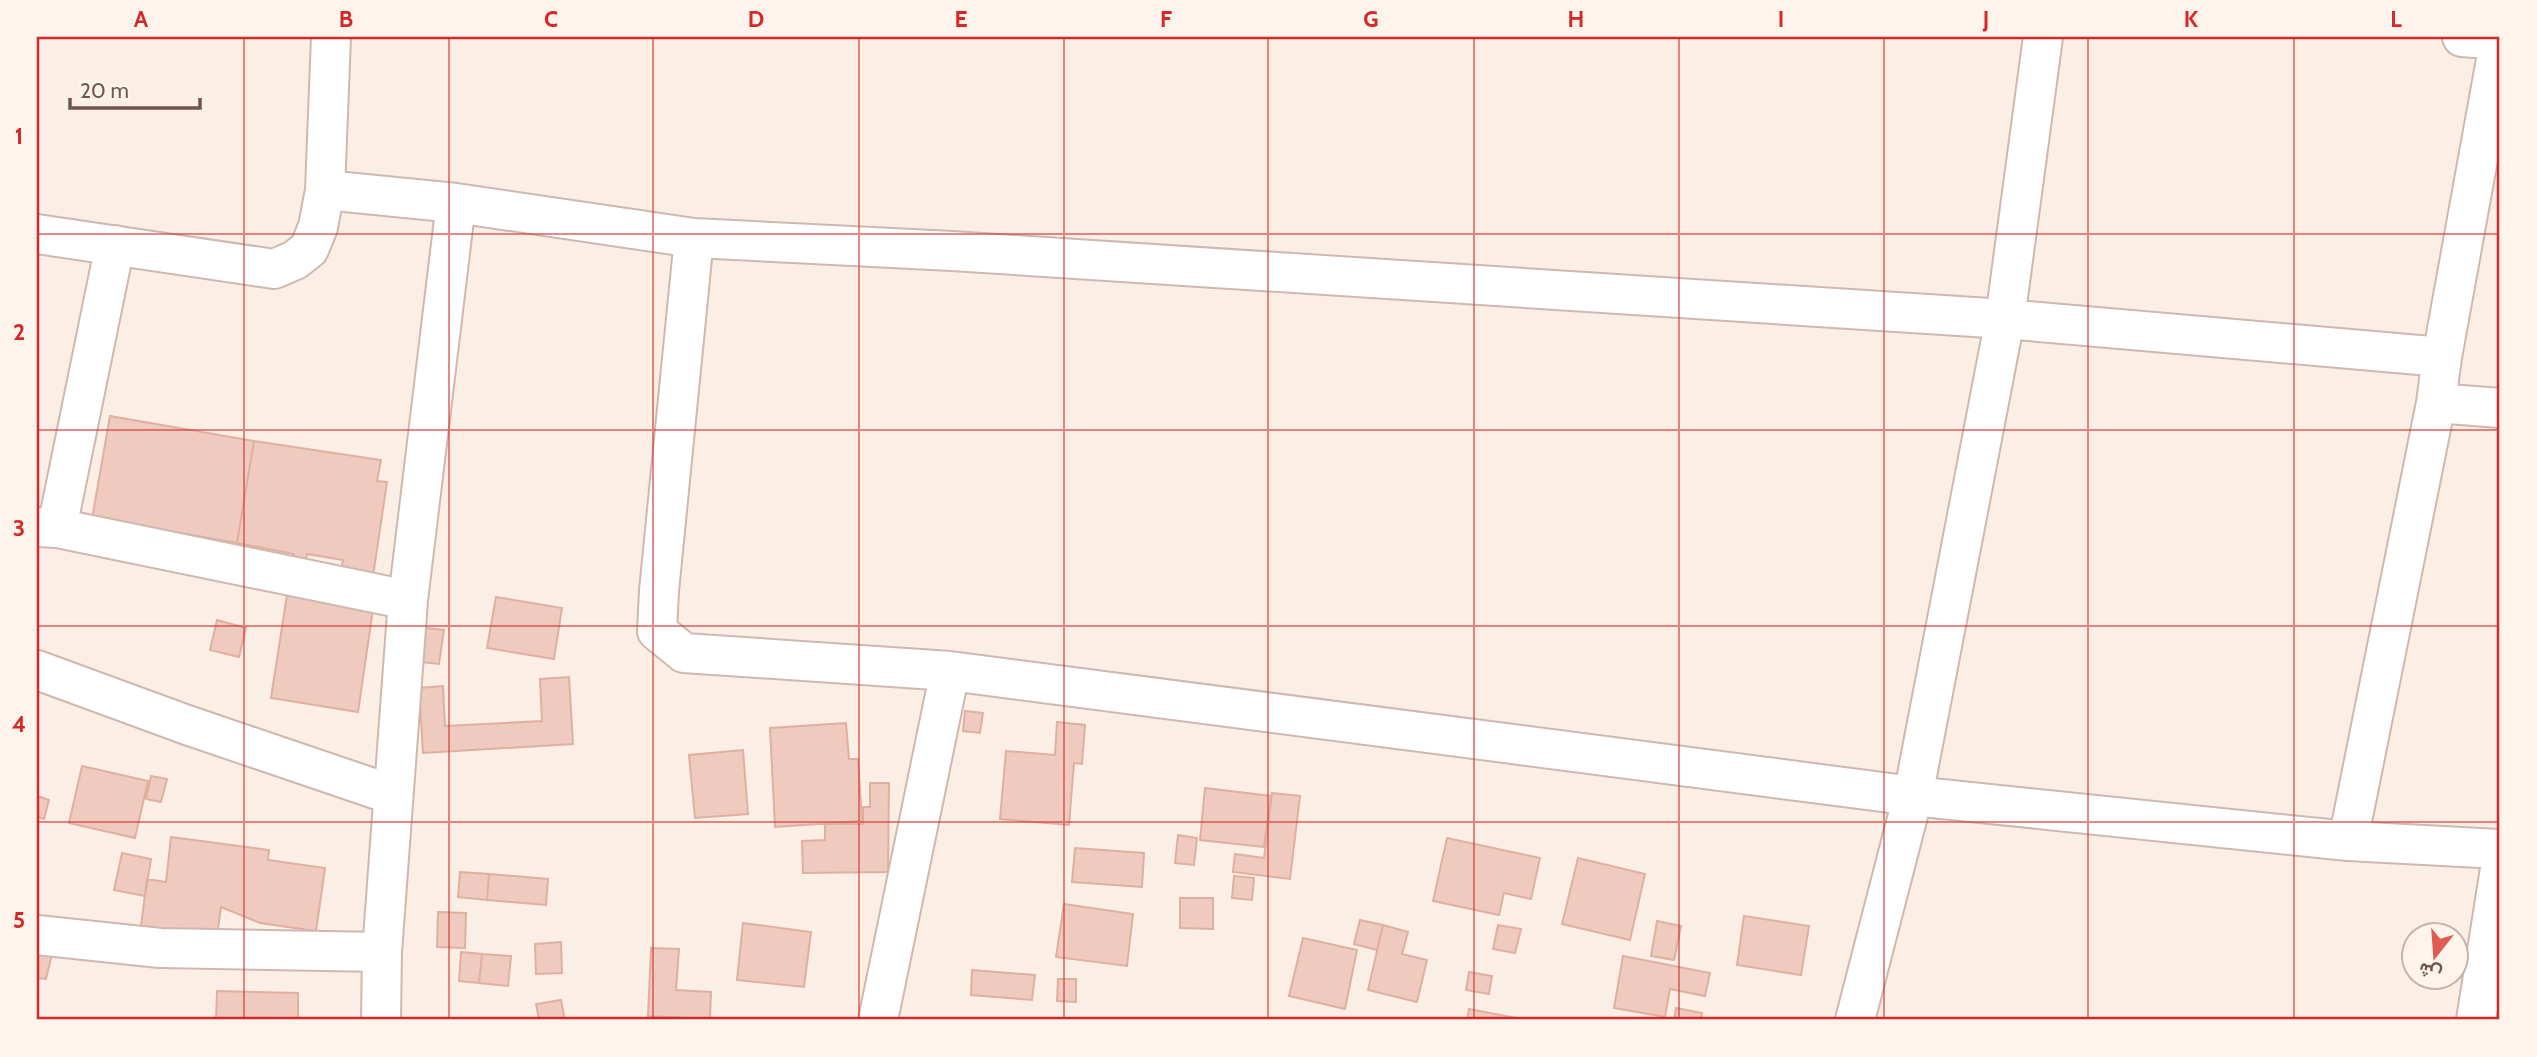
<svg xmlns="http://www.w3.org/2000/svg" width="2537" height="1057" font-family="Cabin,Vazirmatn,sans-serif">
<style>
.building{fill:#efcabe;stroke:#e0afa0;stroke-width:2}
.lines{fill:none;stroke-linecap:round;stroke-linejoin:round}
.minor-casing{stroke:#ceb8af;stroke-width:42}
.minor{stroke:#fff;stroke-width:38}
.grid{fill:none;stroke:#d62828;stroke-width:2;stroke-opacity:0.55}
.neatline{fill:none;stroke:#d62828;stroke-width:2.5}
.grid-label{font-size:23px;text-anchor:middle;font-weight:bold;fill:#d62828}
</style>
<rect width="100%" height="100%" fill="#fbefe5"/>
<path class="building" d="M110 416 254 441 237 543 186 534 185 541 92 519Z
M254 441 381 460 377 481 387 482 373 576 341 571 343 560 307 554 305 564 293 562 294 554 237 543Z
M287 595 373 609 358 712 271 698Z
M496 597 562 608 554 659 487 648Z
M217 620 246 628 239 657 210 650Z
M426 628 444 630 439 664 422 662Z
M569 677 573 744 423 753 419 688 443 686 445 726 542 721 540 679Z
M965 711 983 713 980 733 963 731Z
M1057 722 1085 725 1082 764 1074 763 1069 825 1000 819 1006 751 1055 755Z
M846 723 849 759H858L862 821 775 827 770 728Z
M743 750 748 814 695 818 689 755Z
M82 766 148 781 135 838 69 823Z
M151 776 167 779 161 802 146 799Z
M870 783H889L888 872 803 873 802 841 825 840V824H863V807H870Z
M1205 788 1271 796 1264 847 1200 840Z
M1272 793 1300 796 1290 879 1233 872 1235 854 1264 858Z
M37 796 49 800 44 819 37 817Z
M1178 835 1197 838 1194 865 1175 863Z
M171 837 269 850 268 860 325 868 316 931 260 923 221 907 217 936 141 926 147 879 166 882Z
M1447 838 1540 858 1531 899 1504 893 1499 915 1433 901Z
M1075 848 1144 853 1142 887 1072 882Z
M122 853 151 859 145 896 114 890Z
M1578 858 1645 874 1630 940 1562 924Z
M460 872 489 874 487 900 458 897Z
M489 874 548 879 546 905 487 900Z
M1234 876 1254 878 1252 900 1232 898Z
M1180 898H1213V929L1180 928Z
M1064 904 1133 914 1127 966 1056 957Z
M438 912 466 913 465 948 437 947Z
M1744 916 1809 926 1801 975 1737 965Z
M1360 920 1383 925 1377 950 1354 944Z
M1657 921 1681 926 1674 960 1651 956Z
M743 923 811 932 804 987 737 980Z
M1383 925 1408 932 1402 954 1427 960 1417 1002 1368 990Z
M1498 925 1521 929 1515 953 1493 949Z
M1303 938 1357 950 1345 1009 1289 996Z
M561 942 562 973 536 974 535 944Z
M651 948 679 949 676 990 711 992 710 1019 648 1016Z
M37 952 52 954 46 979 37 978Z
M461 952 482 954 479 983 459 981Z
M482 954 511 956 508 986 479 983Z
M1623 956 1710 973 1705 996 1670 989 1665 1017 1614 1008Z
M972 970 1035 975 1032 1000 971 995Z
M1469 972 1492 976 1489 994 1466 990Z
M1058 979H1076V1002L1057 1001Z
M217 991 298 993V1020H216Z
M561 1000 565 1020H539L536 1004Z
M1676 1008 1702 1013 1701 1020H1674Z
M1469 1009 1527 1020H1467Z"/>
<g class="lines">
<defs>
<path id="minor" d="M2462 37 2500 40
M325 190 456 203 694 238 952 251 2005 319 2442 357
M37 234 274 269 295 260 309 249 318 227 325 190 331 37
M694 238 659 591 657 631 684 653 950 671 1913 796 2348 841 2500 849
M2436 403 2500 408
M37 527 57 528 408 600
M57 528 115 245
M37 670 187 725 393 795
M2348 841 2436 403 2442 357 2500 38
M37 935 160 948 382 952
M381 1020 382 952 408 600 456 203
M878 1020 950 671
M1855 1020 1913 796 2005 319 2043 37
M2476 1020 2500 869"/>
</defs>
<use href="#minor" class="minor-casing"/>
<use href="#minor" class="minor"/>
</g>
<path class="grid" d="M244 37V1020M449 37V1020M653 37V1020M859 37V1020M1064 37V1020M1268 37V1020M1474 37V1020M1679 37V1020M1884 37V1020M2088 37V1020M2294 37V1020M37 234H2500M37 430H2500M37 626H2500M37 822H2500"/>
<rect width="2537" height="1057" fill="none" stroke="#fef4eb" stroke-width="77"/>
<g transform="translate(2435 956) rotate(197)"><circle r="33" fill="#fef4eb" stroke="#c6b4ab" stroke-width="2"/>
<path d="M0-5L12 26L0 18L-12 26Z" fill="#de5c51"/>
<text y="-10" font-size="19" font-weight="bold" text-anchor="middle" fill="#72544c">ش</text>
</g>
<path d="M70 98v10h130v-10" fill="none" stroke="#72544c" stroke-width="3.5"/>
<text x="80" y="98" font-size="21" fill="#72544c" stroke="#fef4eb" stroke-width="5" paint-order="stroke">20 m</text>
<rect x="38" y="38" width="2460" height="980" class="neatline"/>
<g class="grid-label">
<text x="141" y="27">A</text>
<text x="346" y="27">B</text>
<text x="551" y="27">C</text>
<text x="756" y="27">D</text>
<text x="961" y="27">E</text>
<text x="1166" y="27">F</text>
<text x="1371" y="27">G</text>
<text x="1576" y="27">H</text>
<text x="1781" y="27">I</text>
<text x="1986" y="27">J</text>
<text x="2191" y="27">K</text>
<text x="2396" y="27">L</text>
<text x="19" y="144">1</text>
<text x="19" y="340">2</text>
<text x="19" y="536">3</text>
<text x="19" y="732">4</text>
<text x="19" y="928">5</text>
</g>
</svg>
